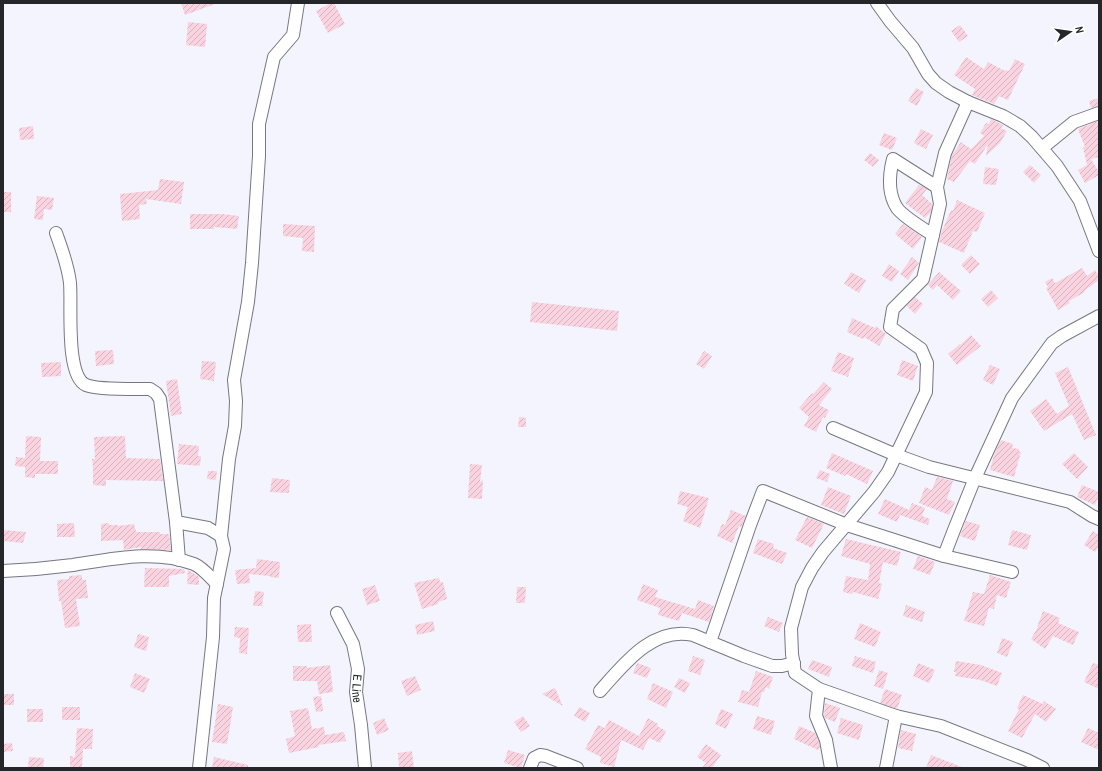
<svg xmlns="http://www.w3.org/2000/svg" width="1102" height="771" font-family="'Archivo Narrow',sans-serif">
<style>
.building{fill:url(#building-hatch)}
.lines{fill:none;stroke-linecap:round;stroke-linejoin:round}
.minor-casing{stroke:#767781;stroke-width:14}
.minor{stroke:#fff;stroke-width:12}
.labels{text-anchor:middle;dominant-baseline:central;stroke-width:3;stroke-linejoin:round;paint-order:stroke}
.street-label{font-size:12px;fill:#25262a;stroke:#fff}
</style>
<defs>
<pattern id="building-hatch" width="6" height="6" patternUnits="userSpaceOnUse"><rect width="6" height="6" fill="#fad3e1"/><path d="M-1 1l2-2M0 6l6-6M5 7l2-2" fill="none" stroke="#d6b5c1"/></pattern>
</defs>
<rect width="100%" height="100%" fill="#f3f4fe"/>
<path class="building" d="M181 3H215V4L185 15Z
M331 3H334L345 24 328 33 316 11Z
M188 22 207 24 205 47 186 45Z
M960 25 968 36 959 42 951 31Z
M966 57 984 69 988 62 1005 71V70L1009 71 1015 59 1025 64 1008 100 999 96 994 104 972 95 975 89 954 75Z
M916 88 924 92 917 106 908 101Z
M1099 98V106L1091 108 1089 101Z
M991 119 1003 125 1001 128 1007 131 1000 143 986 156 988 144 975 164 970 161 954 182 947 179 952 155 961 142 971 149 984 136 980 133 986 123 989 124Z
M1098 121 1099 125V157L1091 159 1099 172V175L1085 183 1078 170 1087 165 1083 147H1085L1078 129Z
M33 126 34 139 20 140 19 128Z
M921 129 933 135 926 149 914 143Z
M884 133 897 138 892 150 879 145Z
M870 153 879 160 873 167 864 160Z
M1030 165 1041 175 1034 183 1023 172Z
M985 167 999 169 996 185 983 184Z
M160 179 184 182 181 204 146 199 147 204 139 205 140 219 122 221 120 194 158 190Z
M919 185 927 189 922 195 932 204 931 212 925 218 905 203Z
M3 192H11V212H3Z
M37 196 54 198 52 210 44 209 43 220 34 219Z
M957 200 985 213 977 232 973 231 964 253 939 242 942 231 951 210 953 211Z
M190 214H222L239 216 237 229 214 227V229H190Z
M283 224 315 226 314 252 302 251 303 238 283 236Z
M903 224 922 237 913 249 895 234Z
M971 255 980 264 970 274 961 265Z
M912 257 919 263 908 280 900 274Z
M889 264 899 271 892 282 882 276Z
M1082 268 1087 276 1095 270 1099 276V280L1084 291 1085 292 1069 301 1070 303 1058 310 1046 288 1048 287 1045 282 1052 278 1055 283Z
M851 272 866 280 859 293 844 284Z
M939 272 961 291 953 300 937 285 933 290 928 285Z
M991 290 998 298 988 307 981 299Z
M915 297 923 304 915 314 907 306Z
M532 302 619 311 617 331 530 322Z
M852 318 875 328 876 326 886 334 879 346 864 337 863 339 847 332Z
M971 335 981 346 957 365 948 354 960 344V345Z
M113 350 114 364 96 366 95 351Z
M704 351 712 356 704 369 696 364Z
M838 352 854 358 848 377 831 371Z
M902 360 918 366 913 381 897 375Z
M202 361 216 362 214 381 200 379Z
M61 362V376L42 377 41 363Z
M990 365 1000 369 993 385 983 380Z
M1068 367 1096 435 1084 440 1072 414 1044 431 1030 411 1046 399 1057 414 1069 406 1055 373Z
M177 379 182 414 171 416 166 381Z
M824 382 832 389 819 405 829 410 825 418 823 417 816 432 804 426 809 417 799 408 812 393 813 394Z
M519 417 526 418V427H518Z
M26 436 41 437 40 461H58V474H35V478L25 477V467L15 466 16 457 25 458Z
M125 436 126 458 160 459 163 481 106 480V486L93 485V467L92 459H95L94 437Z
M1001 440 1013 444 1012 448 1019 449V451L1021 452 1014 477 990 470 994 455Z
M179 444 199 446 198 456H201L200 466 177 464Z
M832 453 873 471 867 484 846 474 845 476 826 468Z
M1074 453 1088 467 1077 479 1062 464Z
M470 464 482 465 480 482 483 480 482 499 468 498Z
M820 470 830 474 827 482 816 478Z
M208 471H217L216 480 207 479Z
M937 477 953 481 947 499 955 502 949 515 919 503 925 487 932 490Z
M272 478 290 480 289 493 270 492Z
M1082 485 1099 492V496L1095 505 1077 497Z
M828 487 851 496 844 514 821 505Z
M680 491 709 498 700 528 683 521 688 507 677 504Z
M885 499 909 510 912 503 925 508 922 516 930 519 928 525 900 515 897 522 878 514Z
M731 510 746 516 741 527 739 526 732 543 717 536 722 524 725 525Z
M807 517 824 524 812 548 795 540Z
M966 521 980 525 975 541 960 536Z
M74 523 75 537H57V524Z
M109 523V525H118V526L134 524 136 532H160V534H169L171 550 141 549V547L124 550 123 540 101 541V524Z
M3 530 26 532 23 543 3 541Z
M1012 530 1031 535 1027 550 1008 545Z
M1093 531 1099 535V546L1095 552 1084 545Z
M758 539 774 544 773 548 787 553 782 564 753 553Z
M846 539 901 552 897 566 883 562 879 583 882 584 878 599 853 592 852 594 843 592 846 576 868 580 870 564 841 556Z
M918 556 935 562 930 575 913 569Z
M257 559 280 562 279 578 270 577V576L249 574 250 583 237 584 235 570 256 568Z
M145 568 184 569 185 573 169 576V587H144Z
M188 570 199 577V585L187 584Z
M82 575V580H86L88 598 76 599 80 626 65 628 61 601H59L57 580 69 579V576Z
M990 575 1011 582 1006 598 997 595 994 609 989 608 984 626 964 621 973 592 984 594Z
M439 578 440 582H443L447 599 438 602V604L422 609 414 583Z
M643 584 658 590 655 597 695 609 698 600 714 606 709 622 682 613 679 621 658 615 660 608 637 600Z
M375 585 380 601 367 605 362 589Z
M517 587H526L525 603H516Z
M255 591 264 592 262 606H253Z
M906 605 925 612 922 622 903 616Z
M1043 611 1060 618 1058 623 1079 632 1073 645 1053 636 1045 649 1031 639 1038 627H1037Z
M768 617 783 623 779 632 764 626Z
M433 621 435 631 417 635 415 625Z
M860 623 881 632 875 647 854 639Z
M311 624 312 642H298L297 625Z
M235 627 249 628 247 654 239 653 240 638 234 637Z
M138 634 149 637 146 651 134 647Z
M1002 638 1013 642 1007 657 997 653Z
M693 656 705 660 700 675 688 671Z
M855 656 876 662 873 673 852 666Z
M812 660 832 667 829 677 808 669Z
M956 661 981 665 1002 673 997 686 980 680 955 676 956 672H954Z
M637 663 651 668 647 678 633 673Z
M918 663 935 670 929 683 913 676Z
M1093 663 1099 665V689L1084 682Z
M330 665 333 692 319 694 317 681H293V666H307V668Z
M879 670 888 673 883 689 874 686Z
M756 671 773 677 769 689 766 687 764 692H762L758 707 738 702 742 690 749 692Z
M135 673 150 679 144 693 130 687Z
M415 676 421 690 407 696 401 681Z
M679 678 690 683 685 693 674 687Z
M653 683 673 692 666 708 647 699Z
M555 688 563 706 542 694Z
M885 689 902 695 897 709 880 703Z
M3 694H14V705H3Z
M1023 695 1043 704 1044 701 1056 709 1046 722 1035 714 1022 738 1008 731 1019 709 1017 708Z
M321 696 323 711 316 712 313 697Z
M825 703 840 708 835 722 825 718 824 715Z
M218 704 233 707 227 744 212 742Z
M62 707H80V720H62Z
M579 707 590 713 585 722 574 716Z
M308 708 312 729 324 727 325 735 344 732 346 741 318 745 319 747 289 753 286 739 295 736 290 711Z
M27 709H43V722H27Z
M721 709 733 714 726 729 715 724Z
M523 716 530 726 521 732 514 722Z
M757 716 775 721 771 735 753 729Z
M384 718 389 730 377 735 373 723Z
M648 718 658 724 657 726 666 731 660 743 649 738 643 750 621 740 614 767 600 763 601 757 585 749 598 725 605 728 609 720 639 736Z
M841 718 863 725 859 740 837 733Z
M799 726 815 733 819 742 820 747 818 750 794 739Z
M77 728 93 729 92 749H83L82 768H70V756L75 757Z
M1088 728 1099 733V750L1081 742Z
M901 730 916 734 912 751 898 748Z
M12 743 13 751 3 752V744Z
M706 744 721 755 712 768H702L706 763 697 757Z
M508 750 525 755 521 768 504 763Z
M412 751 414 768H399L398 753Z
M931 755 962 767V768H926Z
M29 757 44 758 43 768H28Z
M214 757 248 765V768H212Z"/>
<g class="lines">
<defs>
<g id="minor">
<path d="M877 3 890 21 913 48 928 74 936 83 949 92 968 102"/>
<path d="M1042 148 1074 122 1099 113"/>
<path d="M56 233C62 250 68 265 70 283 72 304 65 376 86 385 97 390 136 389 150 389L156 393 160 399 176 522 179 560"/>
<path d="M933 235C925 230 902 215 897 208 888 194 889 175 893 159L937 187"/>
<path d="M833 428 896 455 929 467 1070 502 1092 516 1099 519"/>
<path d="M176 522 208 528 221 536"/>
<path d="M944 556 954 530 975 478 1012 398 1052 343 1062 336 1099 316"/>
<path d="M3 571C27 570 50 568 73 565 112 559 155 549 194 564 203 568 210 577 217 584"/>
<path id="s1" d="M337 613 353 644 358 669 356 692 361 725 365 768"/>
<path d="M710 642 750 525 763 491 847 525 944 556 1012 572"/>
<path d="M819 689 896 716 941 726 1027 760 1043 768"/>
<path d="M600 691C624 664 653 626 693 635L744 656 772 666H782L794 663"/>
<path d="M199 768 213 637 214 598 224 549 221 536 229 459 235 426 236 401 234 380 248 302 252 263 259 156V124L274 57 293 35 298 3"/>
<path d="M530 768 534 758 540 755 546 756 577 768"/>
<path d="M831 768 826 740 816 716 819 689 795 673 792 654 791 628 802 587 812 568 823 552 874 492 888 472 926 392 927 363 921 349 890 327 893 309 923 279 940 204 937 187 945 153 968 102 1003 116 1020 126 1032 137 1057 166 1080 201 1099 251"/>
<path d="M886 768 896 716"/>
</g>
</defs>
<use href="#minor" class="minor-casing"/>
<use href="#minor" class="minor"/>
</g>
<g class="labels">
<g class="street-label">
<text stroke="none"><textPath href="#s1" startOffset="80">E Line</textPath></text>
</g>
</g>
<rect width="1102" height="771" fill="none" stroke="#25262a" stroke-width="8"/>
<g transform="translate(1070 32) rotate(77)" stroke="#ffffff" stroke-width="3" paint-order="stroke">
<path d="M0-3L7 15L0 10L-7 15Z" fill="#25262a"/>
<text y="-6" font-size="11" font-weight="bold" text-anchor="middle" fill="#25262a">N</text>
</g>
</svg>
